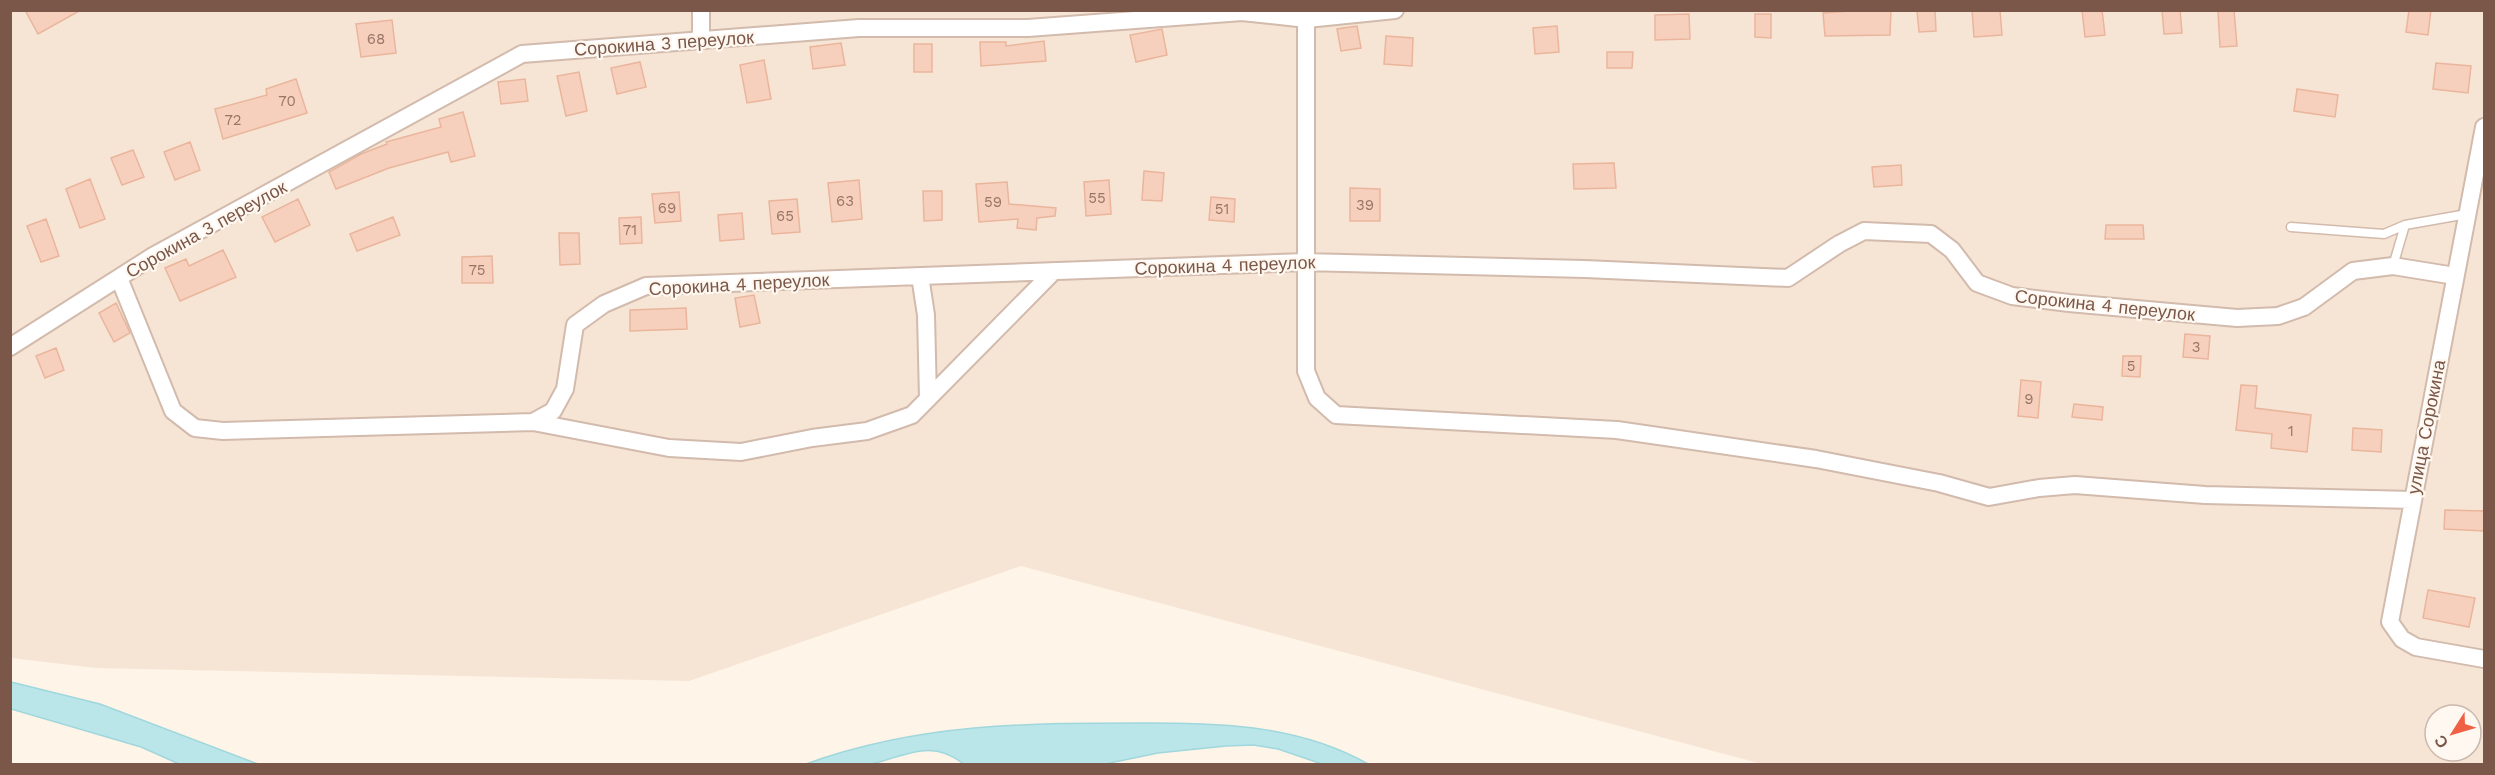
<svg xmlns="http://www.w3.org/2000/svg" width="2495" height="775" font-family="'Work Sans',sans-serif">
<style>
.residential{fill:#f6e5d5;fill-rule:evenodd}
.water{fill:#bae6ea;stroke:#9fd7dc;stroke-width:1.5}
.building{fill:#f6d0bd;stroke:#eab59c;stroke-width:1.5}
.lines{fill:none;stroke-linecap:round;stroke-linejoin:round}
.lane-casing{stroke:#d2baac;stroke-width:11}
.street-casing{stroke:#d2baac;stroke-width:20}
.lane{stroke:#fff;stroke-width:8}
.street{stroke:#fff;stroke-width:16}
.labels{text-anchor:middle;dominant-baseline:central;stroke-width:4.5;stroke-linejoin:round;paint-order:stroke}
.number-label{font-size:15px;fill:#9a7566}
.street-label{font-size:18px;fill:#7b5749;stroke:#fff8f0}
</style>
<rect width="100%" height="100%" fill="#fef4e8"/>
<path class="residential" d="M11 11H2484V764H1762L1021 566 689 681 96 668 11 658ZM2435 715H2471V751H2435Z"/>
<path class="water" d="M11 682 100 704 258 764H179L141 747 11 709Z
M1155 723C1228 723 1303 727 1368 764H1322L1278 749 1253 745 1226 746 1158 753 1105 764H964C931 738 906 756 871 764 851 768 826 765 806 764 922 722 1033 723 1155 723Z"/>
<path class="building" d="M25 10H81L38 34Z
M1864 10H1891L1890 35 1825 36 1823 13Z
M1917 10H1935L1936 31 1919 32Z
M1972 10H2000L2002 35 1974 37Z
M2082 10H2102L2105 35 2085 37Z
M2162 10H2180L2182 33 2164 34Z
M2234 10 2237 46 2220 47 2218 11Z
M2409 10H2431L2428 35 2406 32Z
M1689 14 1690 39 1655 40V15Z
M1755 14H1771V38L1755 37Z
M392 20 396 53 361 57 356 24Z
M1357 26 1361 48 1341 51 1337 29Z
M1557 26 1559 52 1535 54 1533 28Z
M1162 29 1167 55 1136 62 1130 35Z
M1386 36 1413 38 1412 66 1384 64Z
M1044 41 1046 61 981 66 980 42H1006V46Z
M841 43 845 65 813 69 810 47Z
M914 44H932V72H914Z
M1607 52H1633L1632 68H1607Z
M764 60 771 99 747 103 740 65Z
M640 62 646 87 617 94 611 68Z
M2436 63 2471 66 2468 93 2433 89Z
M579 72 587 111 566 116 557 76Z
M296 79 307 113 223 139 215 109 267 95 266 89Z
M525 79 528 101 501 104 498 82Z
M2297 89 2338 95 2335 117 2294 111Z
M463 112 475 156 451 162 448 152 389 168 336 189 329 172 361 154 387 144 386 142 441 127 439 119Z
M190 142 200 170 175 180 164 152Z
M133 150 144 177 122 185 111 158Z
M1614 163 1616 188 1574 189 1573 164Z
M1901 165 1902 185 1874 187 1872 167Z
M1144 171 1164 173 1162 201 1142 200Z
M90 179 105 219 80 228 66 189Z
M859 180 862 219 832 222 828 183Z
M1109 180 1111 214 1086 216 1084 182Z
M1007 182 1009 204 1056 208 1055 216 1037 218 1036 230 1017 228 1018 219 979 222 976 184Z
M1350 188 1380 189V221H1350Z
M923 191H942V220L924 221Z
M679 192 681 221 655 223 652 194Z
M1211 197 1235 199 1234 222 1209 220Z
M298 199 310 225 275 242 262 217Z
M797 199 800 232 772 234 769 201Z
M742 213 744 239 720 241 718 215Z
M393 217 400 235 357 251 350 234Z
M641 217 642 243 620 244 619 218Z
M46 219 59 256 41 262 27 226Z
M2106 225H2143L2144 239H2105Z
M559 233H579L580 264 560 265Z
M223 250 236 277 180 301 165 268 186 259 189 266Z
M492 256 493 283H462V257Z
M754 295 760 323 740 327 735 298Z
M116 303 130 333 114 342 99 313Z
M686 308 687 329 630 331V310Z
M2185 334 2210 336 2208 359 2183 357Z
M56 348 64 370 45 378 36 356Z
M2123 356H2141L2140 377 2122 376Z
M2021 380 2041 382 2038 418 2018 416Z
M2241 385 2257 386 2255 408 2311 415 2307 452 2271 448 2272 434 2236 430Z
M2074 404 2103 407 2102 420 2072 417Z
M2353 428 2382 430 2381 452 2352 450Z
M2445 510 2484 511V531L2444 529Z
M2428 590 2475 598 2469 627 2423 618Z"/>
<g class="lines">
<defs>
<path id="lane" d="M2291 227 2384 234 2405 225 2467 214
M2393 266 2405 225"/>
<path id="street" d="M1306 10V371L1317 398 1336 415 1617 430 1816 459 1939 483 1989 497 2039 488 2075 485 2205 495 2413 500
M701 40V10
M2484 127 2390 622 2402 639 2416 647 2484 659
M920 276 926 315 928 399
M119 278 173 411 195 428 223 431 533 422 553 411 565 389 575 325 604 304 646 286 1304 262 1585 269 1788 278 1839 244 1864 231 1931 234 1952 250 1977 283 2012 296 2069 303 2237 318 2278 316 2304 307 2353 271 2393 266 2455 276
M10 347 153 256 522 54 859 28H1028L1242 12 1307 19 1395 10
M533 422 669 448 741 452 812 438 867 431 912 415 1054 271"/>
</defs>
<use href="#lane" class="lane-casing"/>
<use href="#street" class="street-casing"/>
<use href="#lane" class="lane"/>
<use href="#street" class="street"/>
</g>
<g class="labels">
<g class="number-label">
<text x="376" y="39">68</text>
<text x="287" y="101">70</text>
<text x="233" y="120">72</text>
<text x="1097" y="198">55</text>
<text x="845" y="201">63</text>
<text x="993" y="202">59</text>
<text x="1365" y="205">39</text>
<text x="667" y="208">69</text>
<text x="1222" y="209">51</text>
<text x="785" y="216">65</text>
<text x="630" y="230">71</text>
<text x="477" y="270">75</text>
<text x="2196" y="347">3</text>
<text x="2131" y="366">5</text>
<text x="2029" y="399">9</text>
<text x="2291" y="431">1</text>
</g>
<g class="street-label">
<text transform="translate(664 43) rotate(-4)">Сорокина 3 переулок</text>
<text transform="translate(206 229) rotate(-29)">Сорокина 3 переулок</text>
<text transform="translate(1225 265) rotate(-2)">Сорокина 4 переулок</text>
<text transform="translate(739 284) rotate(-3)">Сорокина 4 переулок</text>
<text transform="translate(2105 305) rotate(6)">Сорокина 4 переулок</text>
<text transform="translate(2426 427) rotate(-79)">улица Сорокина</text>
</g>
</g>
<rect width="2495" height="775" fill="none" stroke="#7b5749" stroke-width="24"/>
<g transform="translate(2453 733) rotate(233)"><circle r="28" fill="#fff8f0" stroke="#cab8ad" stroke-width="1.5"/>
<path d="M0-4.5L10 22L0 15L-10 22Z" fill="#f06045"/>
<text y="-9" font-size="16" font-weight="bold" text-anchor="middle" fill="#7b5749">С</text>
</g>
</svg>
